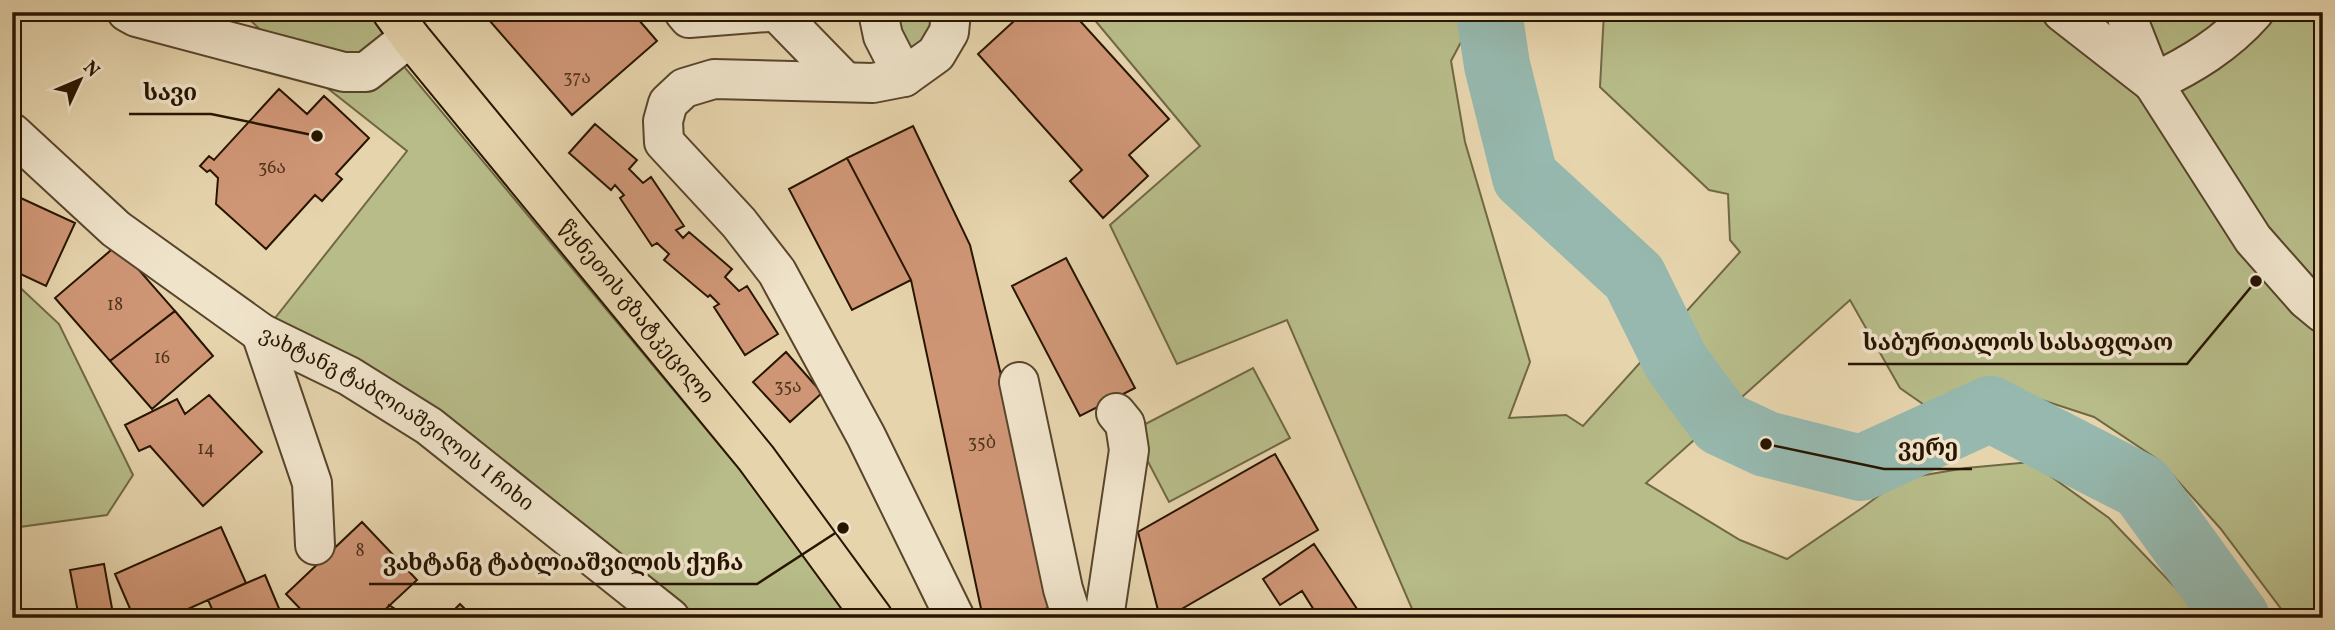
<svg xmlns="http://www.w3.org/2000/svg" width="2335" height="630" font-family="Vollkorn,'Noto Serif Georgian',serif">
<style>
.green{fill:#b7bc89;stroke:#706844;stroke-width:2}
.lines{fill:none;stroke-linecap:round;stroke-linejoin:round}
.river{stroke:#96b8ae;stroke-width:66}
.building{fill:#cf9676;stroke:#281500;stroke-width:2}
.minor-casing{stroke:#58452b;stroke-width:42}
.major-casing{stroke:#281500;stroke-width:42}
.minor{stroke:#efe3ca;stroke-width:38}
.major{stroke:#e6d4ad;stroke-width:38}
.labels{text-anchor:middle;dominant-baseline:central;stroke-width:7;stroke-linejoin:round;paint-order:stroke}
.number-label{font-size:18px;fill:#52351e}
.street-label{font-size:21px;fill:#281500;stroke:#efe3ca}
.leader{fill:none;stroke:#281500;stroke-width:2.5}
.callout-dot{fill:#281500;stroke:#efe3ca;stroke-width:2.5}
.callout-label{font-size:23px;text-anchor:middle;font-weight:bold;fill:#281500;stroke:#efe3ca;stroke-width:7;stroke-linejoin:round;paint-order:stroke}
</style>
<rect width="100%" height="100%" fill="#e6d4ad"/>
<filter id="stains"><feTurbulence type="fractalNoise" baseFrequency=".00286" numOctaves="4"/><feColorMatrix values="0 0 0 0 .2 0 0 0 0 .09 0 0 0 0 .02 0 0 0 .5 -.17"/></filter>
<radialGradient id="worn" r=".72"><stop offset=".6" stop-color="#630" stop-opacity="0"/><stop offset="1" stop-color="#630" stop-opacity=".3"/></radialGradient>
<path class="green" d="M242 12H369L406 69 771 507 852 618H689L457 435 272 322 407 151 288 57Z
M892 12H939L925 40 914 48 898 41Z
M1088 12H1477L1451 61 1465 142 1530 362 1509 418 1566 415 1583 426 1740 252 1730 240 1728 194 1709 190 1600 87 1604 12H2323V618H2288L2220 528 2160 461 2094 417 1996 385 1930 409 1900 388 1850 300 1646 483 1740 540 1787 559 1862 508 1901 479 1966 468 2031 462 2109 518 2197 610 2202 618H1416L1287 320 1177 364 1110 225 1200 146Z
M12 280 59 324 133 475 107 515 12 528Z
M1253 368 1290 438 1169 502 1132 431Z"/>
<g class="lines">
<path class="river" d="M1489 12 1497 65 1525 177 1634 277 1676 362 1721 423 1766 444 1861 468 1990 409 2142 487 2237 618"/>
</g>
<path class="building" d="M482 12H632L657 41 572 115Z
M1024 12H1072L1169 119 1129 155 1148 176 1103 218 1070 181 1082 170 978 54Z
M279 89 307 114 324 96 369 138 336 174 342 179 322 201 315 195 266 249 216 204 218 178 210 170 207 172 200 166 209 156 214 160Z
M595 124 637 160 629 169 643 183 651 177 684 226 676 230 683 238 689 232 732 269 725 277 739 291 747 286 778 334 745 355 714 307 719 304 710 295 708 297 664 260 669 254 657 243 652 246 620 198 624 195 615 185 611 190 569 153Z
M913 126 970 245 1056 606 1013 618H983L911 280 847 158Z
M847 158 911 280 852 310 789 189Z
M12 194 75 223 46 286 12 270Z
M117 245 175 311 110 361 55 298Z
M1066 258 1135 388 1080 416 1012 286Z
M175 311 213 356 152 409 110 361Z
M786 352 822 393 790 422 753 382Z
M209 395 262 452 203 506 150 446 139 451 125 425 177 399 185 414Z
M1275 454 1318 530 1166 618H1160L1138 532Z
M362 522 417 580 376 618H309L286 594Z
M221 527 246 583 168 618H134L115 574Z
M1314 544 1363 618H1319L1302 591 1280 605 1263 579Z
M104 564 113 614 79 618 70 570Z
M265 575 283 618H216L208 600Z
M460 604 474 618H446Z
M389 605 409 618H382Z"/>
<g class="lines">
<defs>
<g id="minor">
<path d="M127 12 136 17 344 72H366L410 37"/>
<path d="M684 12 689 18 768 12"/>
<path d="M777 12 844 81"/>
<path d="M878 12 883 36 904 77"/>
<path d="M951 12 949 32 936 54 904 77 873 83 714 79 684 88 668 103 663 121 664 142 739 223 777 272 866 436 955 618"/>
<path d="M2062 12 2153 83C2191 65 2226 44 2254 12"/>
<path d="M2125 12 2153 83 2253 239 2306 299 2323 313"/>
<path id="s1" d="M12 133 116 229 261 333 349 376 429 426 670 618"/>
<path d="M261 333 312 483 315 545"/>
<path d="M1019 382 1063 589 1072 618"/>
<path d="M1104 618 1129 450 1125 424 1116 413"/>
</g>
<g id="major">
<path id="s2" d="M392 12 410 37 756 458 873 618"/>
</g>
</defs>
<use href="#minor" class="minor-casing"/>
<use href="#major" class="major-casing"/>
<use href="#minor" class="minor"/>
<use href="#major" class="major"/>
</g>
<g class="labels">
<g class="number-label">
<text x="577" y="78">37ა</text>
<text x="272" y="168">36ა</text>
<text x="115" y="305">18</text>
<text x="162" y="358">16</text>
<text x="788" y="387">35ა</text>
<text x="982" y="443">35ბ</text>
<text x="206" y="449">14</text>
<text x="360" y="551">8</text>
</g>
<g class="street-label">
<text stroke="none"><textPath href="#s2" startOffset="387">წყნეთის გზატკეცილი</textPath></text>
<text stroke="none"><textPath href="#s1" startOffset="481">ვახტანგ ტაბლიაშვილის I ჩიხი</textPath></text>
</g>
</g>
<path class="leader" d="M317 136L211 114H129M2256 281L2187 364H1848M1766 444L1884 469H1972M843 528L757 584H369"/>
<g class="callout-dot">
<circle cx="317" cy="136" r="7"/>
<circle cx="2256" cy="281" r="7"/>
<circle cx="1766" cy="444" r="7"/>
<circle cx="843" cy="528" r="7"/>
</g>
<g class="callout-label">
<text x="170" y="100">სავი</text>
<text x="2018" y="350">საბურთალოს სასაფლაო</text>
<text x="1928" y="455">ვერე</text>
<text x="563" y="570">ვახტანგ ტაბლიაშვილის ქუჩა</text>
</g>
<rect width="2335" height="630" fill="none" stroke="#e6d4ad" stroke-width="42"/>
<rect x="14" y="14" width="2307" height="602" fill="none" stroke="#281500" stroke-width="3.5"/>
<rect x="21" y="21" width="2293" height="588" fill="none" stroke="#281500" stroke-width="2"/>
<g transform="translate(80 80) rotate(46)" stroke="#efe3ca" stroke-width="5" paint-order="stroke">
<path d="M0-5L12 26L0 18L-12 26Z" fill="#281500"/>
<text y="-10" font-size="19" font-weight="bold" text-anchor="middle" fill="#281500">N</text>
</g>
<rect width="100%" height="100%" filter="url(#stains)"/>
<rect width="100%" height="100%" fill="url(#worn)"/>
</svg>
